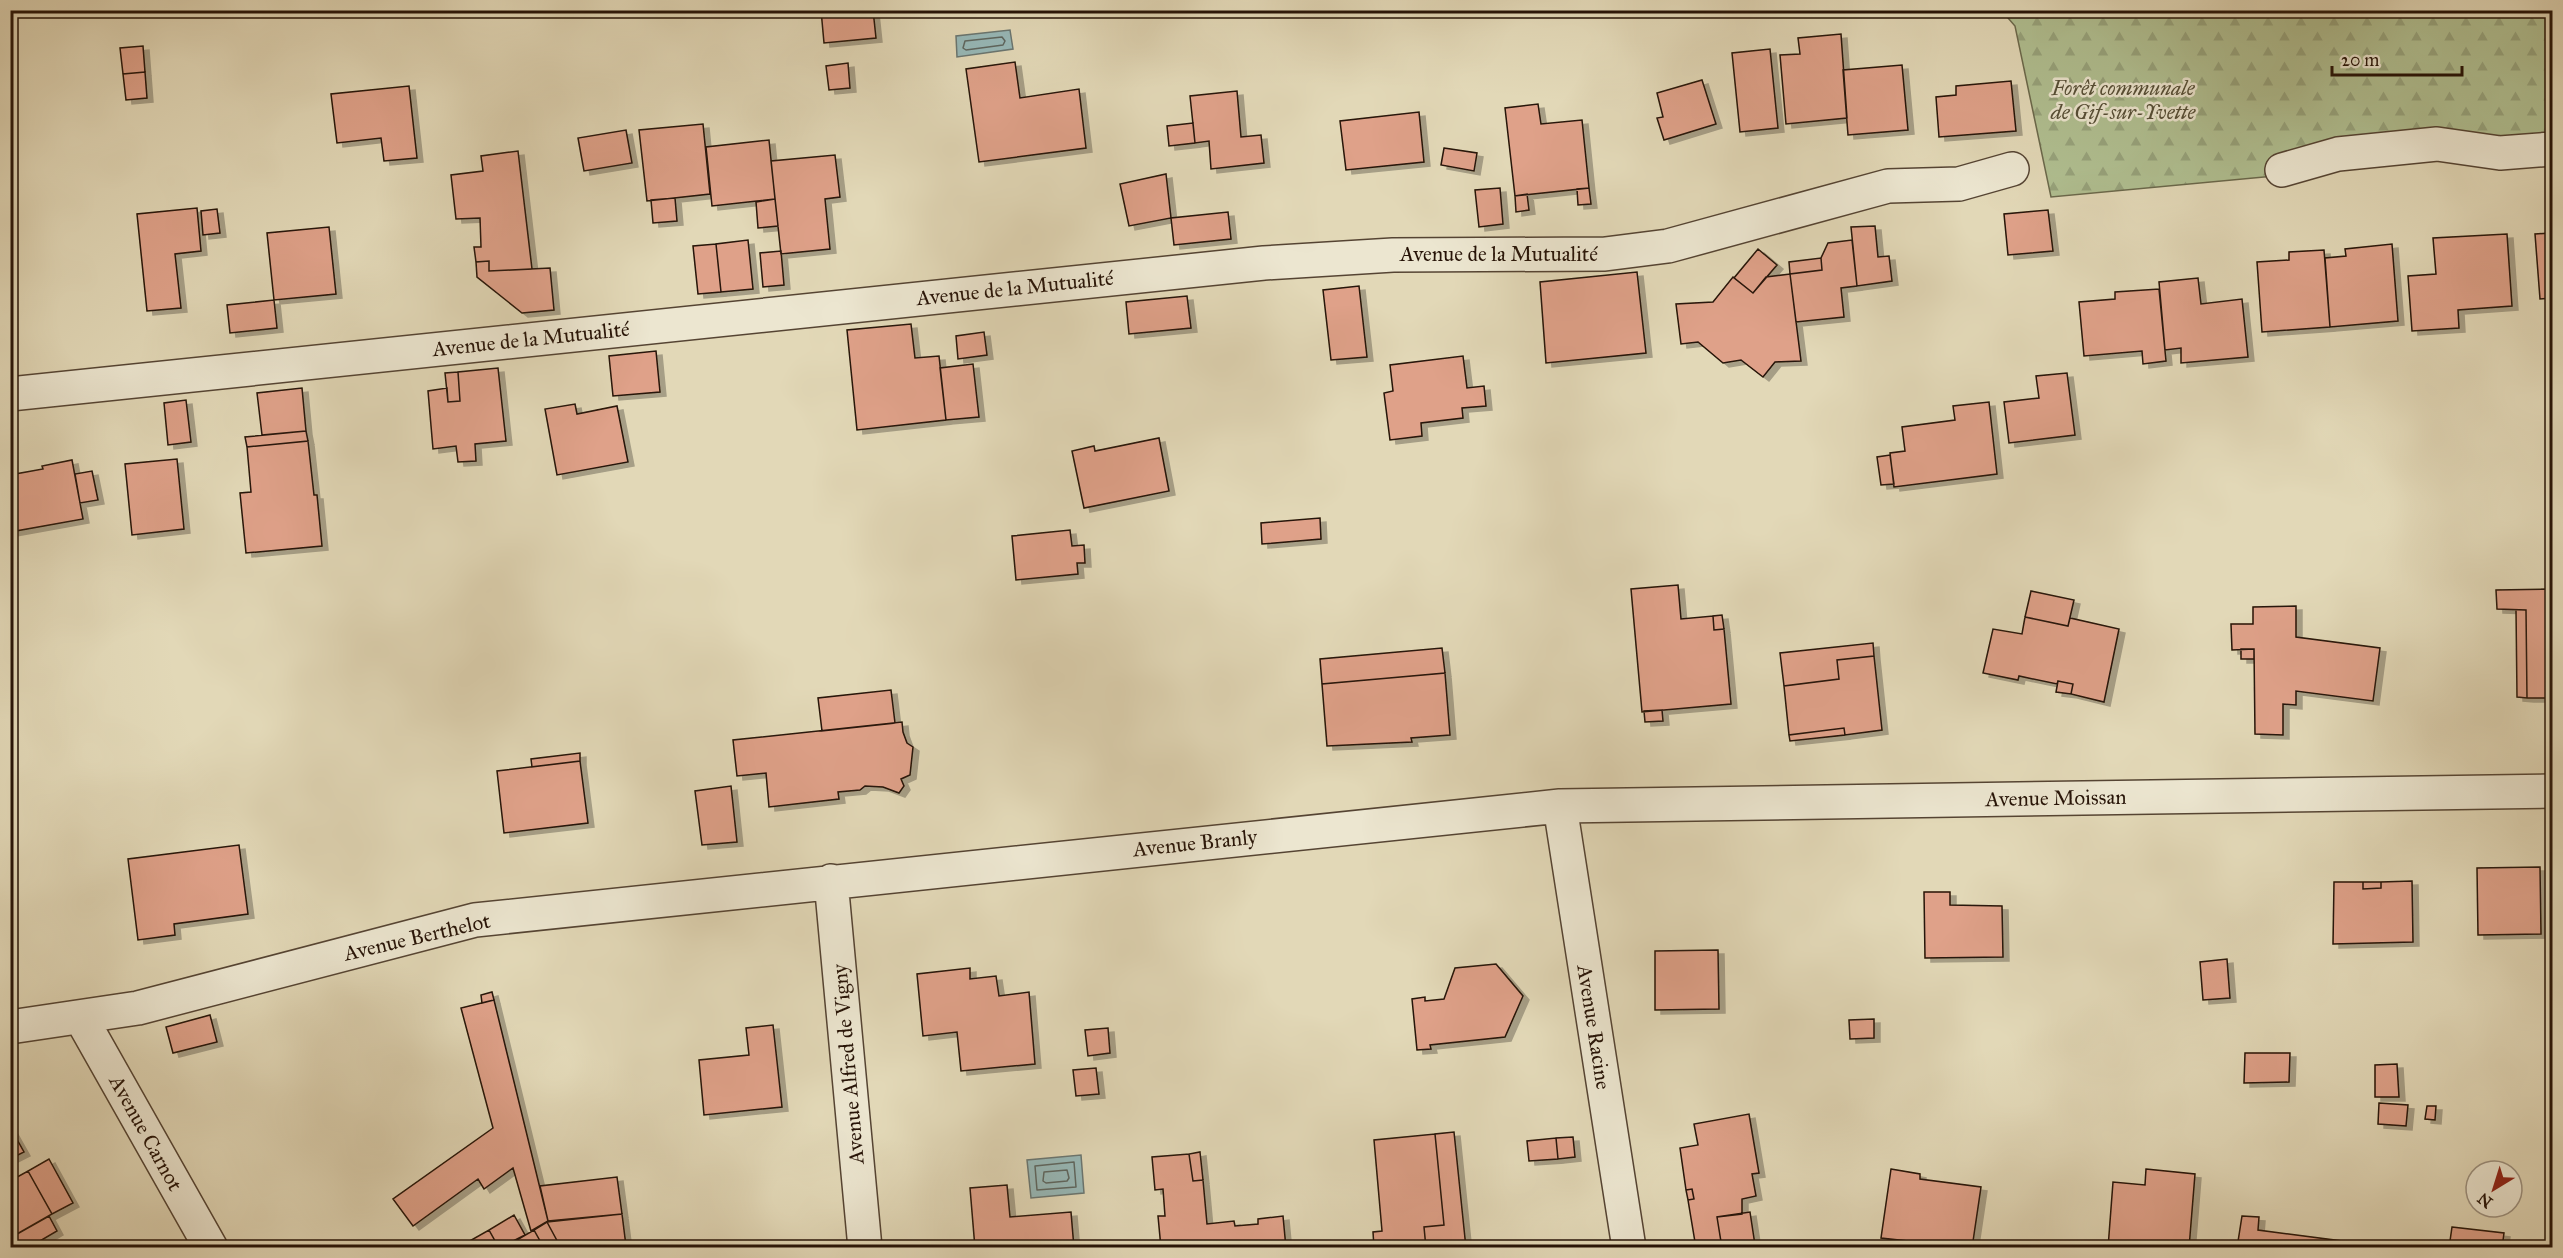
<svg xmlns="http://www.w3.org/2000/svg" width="2563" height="1258" font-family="'IM FELL Great Primer',serif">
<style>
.forest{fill:url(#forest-firs);stroke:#6b694c;stroke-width:1.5}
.water{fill:#97b8b7;stroke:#6a7671;stroke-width:1.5}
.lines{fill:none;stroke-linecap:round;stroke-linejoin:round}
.shore{stroke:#5e665f;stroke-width:1.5}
.building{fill:#dfa189;stroke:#261307;stroke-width:1.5;filter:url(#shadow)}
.street-casing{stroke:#543;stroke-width:36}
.street{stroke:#ece6d0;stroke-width:33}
.labels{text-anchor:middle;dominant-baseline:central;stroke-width:5;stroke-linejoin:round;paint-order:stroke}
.park-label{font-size:21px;font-style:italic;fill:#564f37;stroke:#ece6d0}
.street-label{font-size:21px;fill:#261307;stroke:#ece6d0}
</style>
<defs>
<pattern id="forest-firs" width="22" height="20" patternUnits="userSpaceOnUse" patternTransform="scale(1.5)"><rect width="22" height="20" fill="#b0bf91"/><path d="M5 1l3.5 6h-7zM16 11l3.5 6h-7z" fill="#97a37c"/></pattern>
<filter id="shadow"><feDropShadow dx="6" dy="4" stdDeviation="0" flood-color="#0004"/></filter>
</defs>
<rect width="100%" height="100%" fill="#e2d8b7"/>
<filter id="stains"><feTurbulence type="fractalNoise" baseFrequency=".00333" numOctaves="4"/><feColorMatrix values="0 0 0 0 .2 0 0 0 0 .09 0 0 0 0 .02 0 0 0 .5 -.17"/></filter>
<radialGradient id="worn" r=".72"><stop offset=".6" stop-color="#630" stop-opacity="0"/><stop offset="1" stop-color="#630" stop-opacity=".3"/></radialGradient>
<path class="forest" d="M2002 11H2552V150L2051 197 2015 26Z"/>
<path class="water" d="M1010 30 1013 49 957 57 956 36Z
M1081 1155 1084 1193 1031 1198 1027 1160Z"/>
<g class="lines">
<path class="shore" d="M1002 37 1005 41 1003 45 966 50 963 48 965 41Z
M1074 1162 1076 1187 1037 1190 1035 1166Z
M1067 1170 1069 1178 1067 1181 1046 1183 1043 1181 1044 1172Z"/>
</g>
<path class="building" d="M821 10H873L876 38 824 43Z
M1841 34 1847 118 1786 124 1780 55 1800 54 1798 38Z
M143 46 145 72 123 74 120 48Z
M1770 49 1778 128 1740 132 1732 53Z
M1015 62 1020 98 1079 89 1086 148 979 162 966 69Z
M848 63 850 88 829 90 826 66Z
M1902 65 1908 130 1848 135 1843 70Z
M145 72 147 98 126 100 123 74Z
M1702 80 1716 124 1664 140 1657 118 1663 117 1657 93Z
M2011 81 2016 131 1939 137 1936 97 1956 95V86Z
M409 86 417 158 384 161 381 138 337 143 331 94Z
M1237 91 1241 137 1261 135 1264 163 1211 169 1209 141 1195 143 1190 96Z
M1538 104 1541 124 1582 120 1589 188 1515 196 1505 108Z
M1419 112 1424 162 1346 170 1340 121Z
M1193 123 1195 143 1169 146 1167 126Z
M703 124 710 194 647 201 639 130Z
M626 130 632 163 584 171 578 138Z
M769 140 775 199 712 206 706 147Z
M1444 148 1477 153 1474 171 1441 165Z
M518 151 532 269 489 271V261L476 262 474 247H481L480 218 456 219 451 175 483 171 481 156Z
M835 155 840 197 825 199 830 249 781 254 771 161Z
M1166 174 1171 218 1129 226 1120 184Z
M1500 188 1503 224 1479 227 1475 190Z
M1589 188 1591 204 1578 205 1577 189Z
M1527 194 1529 210 1516 212 1515 196Z
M675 198 677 221 653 223 651 200Z
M775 199 778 226 758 228 756 202Z
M197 208 201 251 175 254 181 308 147 311 137 214Z
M217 209 220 233 203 235 201 211Z
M2048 210 2053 251 2008 255 2004 214Z
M1228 212 1231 239 1174 245 1171 218Z
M1875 226 1878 257 1889 256 1892 281 1857 286 1851 227Z
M329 227 336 294 274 300 267 233Z
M2552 233V298L2540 299 2535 234Z
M2507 234 2512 306 2458 310 2459 328 2412 331 2408 276 2436 274 2433 238Z
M748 240 753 289 721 292 716 244Z
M1852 240 1857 286 1841 288 1844 317 1796 322 1790 274 1822 270 1821 258 1828 243Z
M716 244 721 292 698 294 693 246Z
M2392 244 2398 321 2330 327 2325 258 2346 256 2345 249Z
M1758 249 1777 265 1753 293 1734 278Z
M2324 250 2330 327 2262 332 2257 262 2289 260V252Z
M781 251 784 285 763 287 760 253Z
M1821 258 1822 270 1790 274 1789 262Z
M489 261V271L550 268 554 310 522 313 477 277 476 262Z
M1637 272 1646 353 1546 363 1540 282Z
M1790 274 1801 361 1775 362 1763 377 1741 360 1723 363 1698 342 1681 344 1676 304 1713 302 1733 277 1753 293 1766 277Z
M2198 278 2201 304 2242 299 2248 357 2181 363V348L2165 350 2159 282Z
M1359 286 1367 357 1331 360 1323 290Z
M2159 289 2166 361 2143 364 2142 351 2084 356 2079 302 2115 299V292Z
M1187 296 1191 328 1129 334 1126 302Z
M274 300 277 328 230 333 227 305Z
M911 324 915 358 939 356 946 420 857 430 847 330Z
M984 332 987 355 958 359 956 336Z
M656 351 660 392 613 396 609 356Z
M1463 356 1467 388 1484 386 1486 406 1462 408 1463 418 1421 423 1422 436 1390 440 1384 393 1393 391 1390 365Z
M973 364 979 417 946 420 940 368Z
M498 368 506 441 475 444 476 461 458 462 456 446 433 449 428 391 447 388 448 402 460 401 458 372Z
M458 372 460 401 448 402 445 373Z
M2067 373 2075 435 2009 443 2004 402 2039 398 2036 376Z
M302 388 306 431 262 435 257 393Z
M186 400 191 442 168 445 164 403Z
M1989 402 1997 474 1894 487 1890 453 1905 451 1902 427 1955 420 1953 406Z
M575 404 577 414 617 406 628 462 557 475 545 409Z
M306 431 308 441 247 447 245 437Z
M1159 438 1169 491 1084 508 1072 451 1094 446 1095 451Z
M308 441 314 495H317L322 546 246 553 240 493 251 492 247 447Z
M1890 455 1894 484 1881 485 1877 457Z
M177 459 184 529 132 535 125 464Z
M72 460 83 519 10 532V475L43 469 42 466Z
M92 471 98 500 80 503 75 474Z
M1320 518 1321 539 1262 544 1261 523Z
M1070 530 1072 546 1084 545 1085 563H1077L1078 574 1016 580 1012 536Z
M1678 585 1681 619 1713 616 1714 630 1724 629 1731 704 1642 712 1631 589Z
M2552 589V698H2527L2526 610 2497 609 2496 590Z
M2031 591 2074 600 2068 626 2025 617Z
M2296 606V637L2380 648 2373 701 2296 691V705L2283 704V735L2255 734 2254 649 2232 650 2231 624H2253V607Z
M2516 610H2526L2527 698 2517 697Z
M1722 615 1724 629 1714 630 1713 616Z
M2025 617 2068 626 2070 618 2119 629 2104 702 2071 694 2073 684 2058 681 2057 684 2019 676 2018 680 1983 673 1993 629 2022 634Z
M1873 643 1874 656 1837 660 1839 679 1784 686 1780 653Z
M1442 648 1445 673 1322 684 1320 659Z
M2241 649H2254V659H2241Z
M1874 656 1882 730 1845 735 1844 728 1789 735 1784 686 1839 679 1837 660Z
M1445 673 1450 735 1411 738 1412 742 1327 746 1322 684Z
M2058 681 2073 684 2071 694 2056 692Z
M891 690 895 723 822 731 818 698Z
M1662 710 1663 721 1645 722 1644 711Z
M902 722 903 732 907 743 913 747 910 775 901 779 904 786 899 793 883 787 865 786 860 790 838 792 839 799 769 807 766 773 737 776 733 740Z
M1844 728 1845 735 1790 741 1789 735Z
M580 753V761L532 767 531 759Z
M580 761 588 823 504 833 497 771Z
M731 786 737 842 702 845 695 791Z
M239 845 248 914 174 924 175 935 138 940 128 859Z
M2540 867 2541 934 2478 935 2477 868Z
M2412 881 2413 942 2333 944 2334 882H2363V889L2381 888V882Z
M2363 882H2381V888L2363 889Z
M1924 892H1950V905L2002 906 2003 957 1925 958Z
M1718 950 1719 1009 1655 1010V951Z
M2227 959 2230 998 2203 1000 2200 962Z
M1496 964 1523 996 1505 1037 1430 1045 1431 1049 1417 1050 1412 999 1425 997V1001L1444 999 1455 968Z
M970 968V979L996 976 999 996 1029 992 1035 1064 961 1071 957 1032 923 1036 917 974Z
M492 992 494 1000 482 1003 481 995Z
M494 1000 548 1221 531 1231 513 1168 484 1189 478 1179 413 1226 393 1199 493 1128 461 1008Z
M210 1015 217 1042 173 1053 166 1027Z
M1874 1019V1038L1850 1039 1849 1020Z
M773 1025 782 1107 704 1115 699 1060 749 1055 746 1028Z
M1108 1028 1110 1053 1088 1056 1085 1030Z
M2245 1053H2290L2289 1082 2244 1083Z
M2397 1064 2399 1097H2375V1065Z
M1096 1068 1099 1094 1076 1096 1073 1070Z
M2548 1068H2552V1094H2549Z
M2379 1103 2408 1105 2406 1126 2378 1124Z
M2427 1106H2436L2435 1120 2425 1119Z
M1749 1114 1759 1173 1752 1174 1756 1196 1742 1199V1214L1717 1217 1722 1248H1696L1688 1200 1694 1199 1692 1189 1686 1190 1680 1148 1698 1145 1694 1124Z
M10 1127 24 1152 10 1159Z
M1454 1132 1466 1248H1426L1424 1227 1444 1225 1435 1134Z
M1435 1134 1444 1225 1424 1227 1426 1248H1374L1373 1232 1382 1231 1374 1140Z
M1573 1137 1575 1157 1558 1159 1556 1138Z
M1556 1138 1558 1159 1529 1161 1527 1141Z
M1200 1152 1203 1180 1193 1181 1189 1154Z
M1189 1154 1193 1181 1203 1180 1207 1224 1234 1221 1235 1226 1258 1224V1219L1283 1216 1286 1248H1161L1158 1216H1165L1163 1189 1155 1190 1152 1157Z
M49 1159 73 1203 52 1214 28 1171Z
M1891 1169 1920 1174V1179L1981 1187 1972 1248 1881 1238Z
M2146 1169 2195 1174 2189 1248 2137 1246 2108 1248 2113 1182 2145 1185Z
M28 1171 52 1214 10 1238V1181Z
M617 1177 622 1214 548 1221 540 1186Z
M1007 1185 1010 1217 1071 1212 1074 1248H975L970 1188Z
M1692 1189 1694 1199 1688 1200 1686 1190Z
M1750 1212 1755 1245 1722 1248 1717 1217Z
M622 1214 626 1246 561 1248 547 1222Z
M514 1215 525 1235 499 1248 489 1230Z
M49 1216 57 1231 28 1248H10V1238Z
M2242 1216 2259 1217 2258 1230 2342 1241 2341 1248H2237Z
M547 1222 561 1248H544L534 1230Z
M2452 1227 2504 1233 2502 1248H2449Z
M489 1230 499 1248H469L466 1243Z
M534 1230 544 1248H503Z"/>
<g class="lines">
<defs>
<path id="street" d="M2282 170 2338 154 2437 144 2500 153 2552 149
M10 394 1264 263 1393 255 1605 254 1668 246 1888 186 1959 184 2012 169
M1560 806 1629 1248
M831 881 865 1248
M81 1018 211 1248
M10 1027 138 1008 475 920 1560 806 2552 791"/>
</defs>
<use href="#street" class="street-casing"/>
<use href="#street" class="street"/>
</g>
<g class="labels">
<g class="park-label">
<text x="2123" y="88">Forêt communale<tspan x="2123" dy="24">de Gif-sur-Yvette</tspan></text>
</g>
<g class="street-label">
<text x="1499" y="254">Avenue de la Mutualité</text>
<text transform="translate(1015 288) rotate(-6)">Avenue de la Mutualité</text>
<text transform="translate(531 339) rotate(-6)">Avenue de la Mutualité</text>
<text transform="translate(2056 798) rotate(-1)">Avenue Moissan</text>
<text transform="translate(1195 843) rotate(-6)">Avenue Branly</text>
<text transform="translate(417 937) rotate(-13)">Avenue Berthelot</text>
<text transform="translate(1594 1027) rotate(81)">Avenue Racine</text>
<text transform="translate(848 1064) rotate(-95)">Avenue Alfred de Vigny</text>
<text transform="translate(146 1133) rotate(61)">Avenue Carnot</text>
</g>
</g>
<rect width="2563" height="1258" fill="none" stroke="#e2d8b7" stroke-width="36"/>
<rect x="12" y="12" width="2539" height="1234" fill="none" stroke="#261307" stroke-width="3"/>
<rect x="18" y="18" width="2527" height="1222" fill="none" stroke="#261307" stroke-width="1.5"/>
<g transform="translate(2494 1189) rotate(218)"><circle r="28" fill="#ece6d0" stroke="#9d9280" stroke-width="1.5"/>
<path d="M0-4.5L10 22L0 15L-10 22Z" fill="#8f2418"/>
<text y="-9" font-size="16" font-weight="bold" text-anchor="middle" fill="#261307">N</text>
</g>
<path d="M2332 66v9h130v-9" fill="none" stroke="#261307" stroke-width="3"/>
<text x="2341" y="66" font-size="18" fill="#261307" stroke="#ece6d0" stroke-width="4.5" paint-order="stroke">20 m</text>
<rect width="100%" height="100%" filter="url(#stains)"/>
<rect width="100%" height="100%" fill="url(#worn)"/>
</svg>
